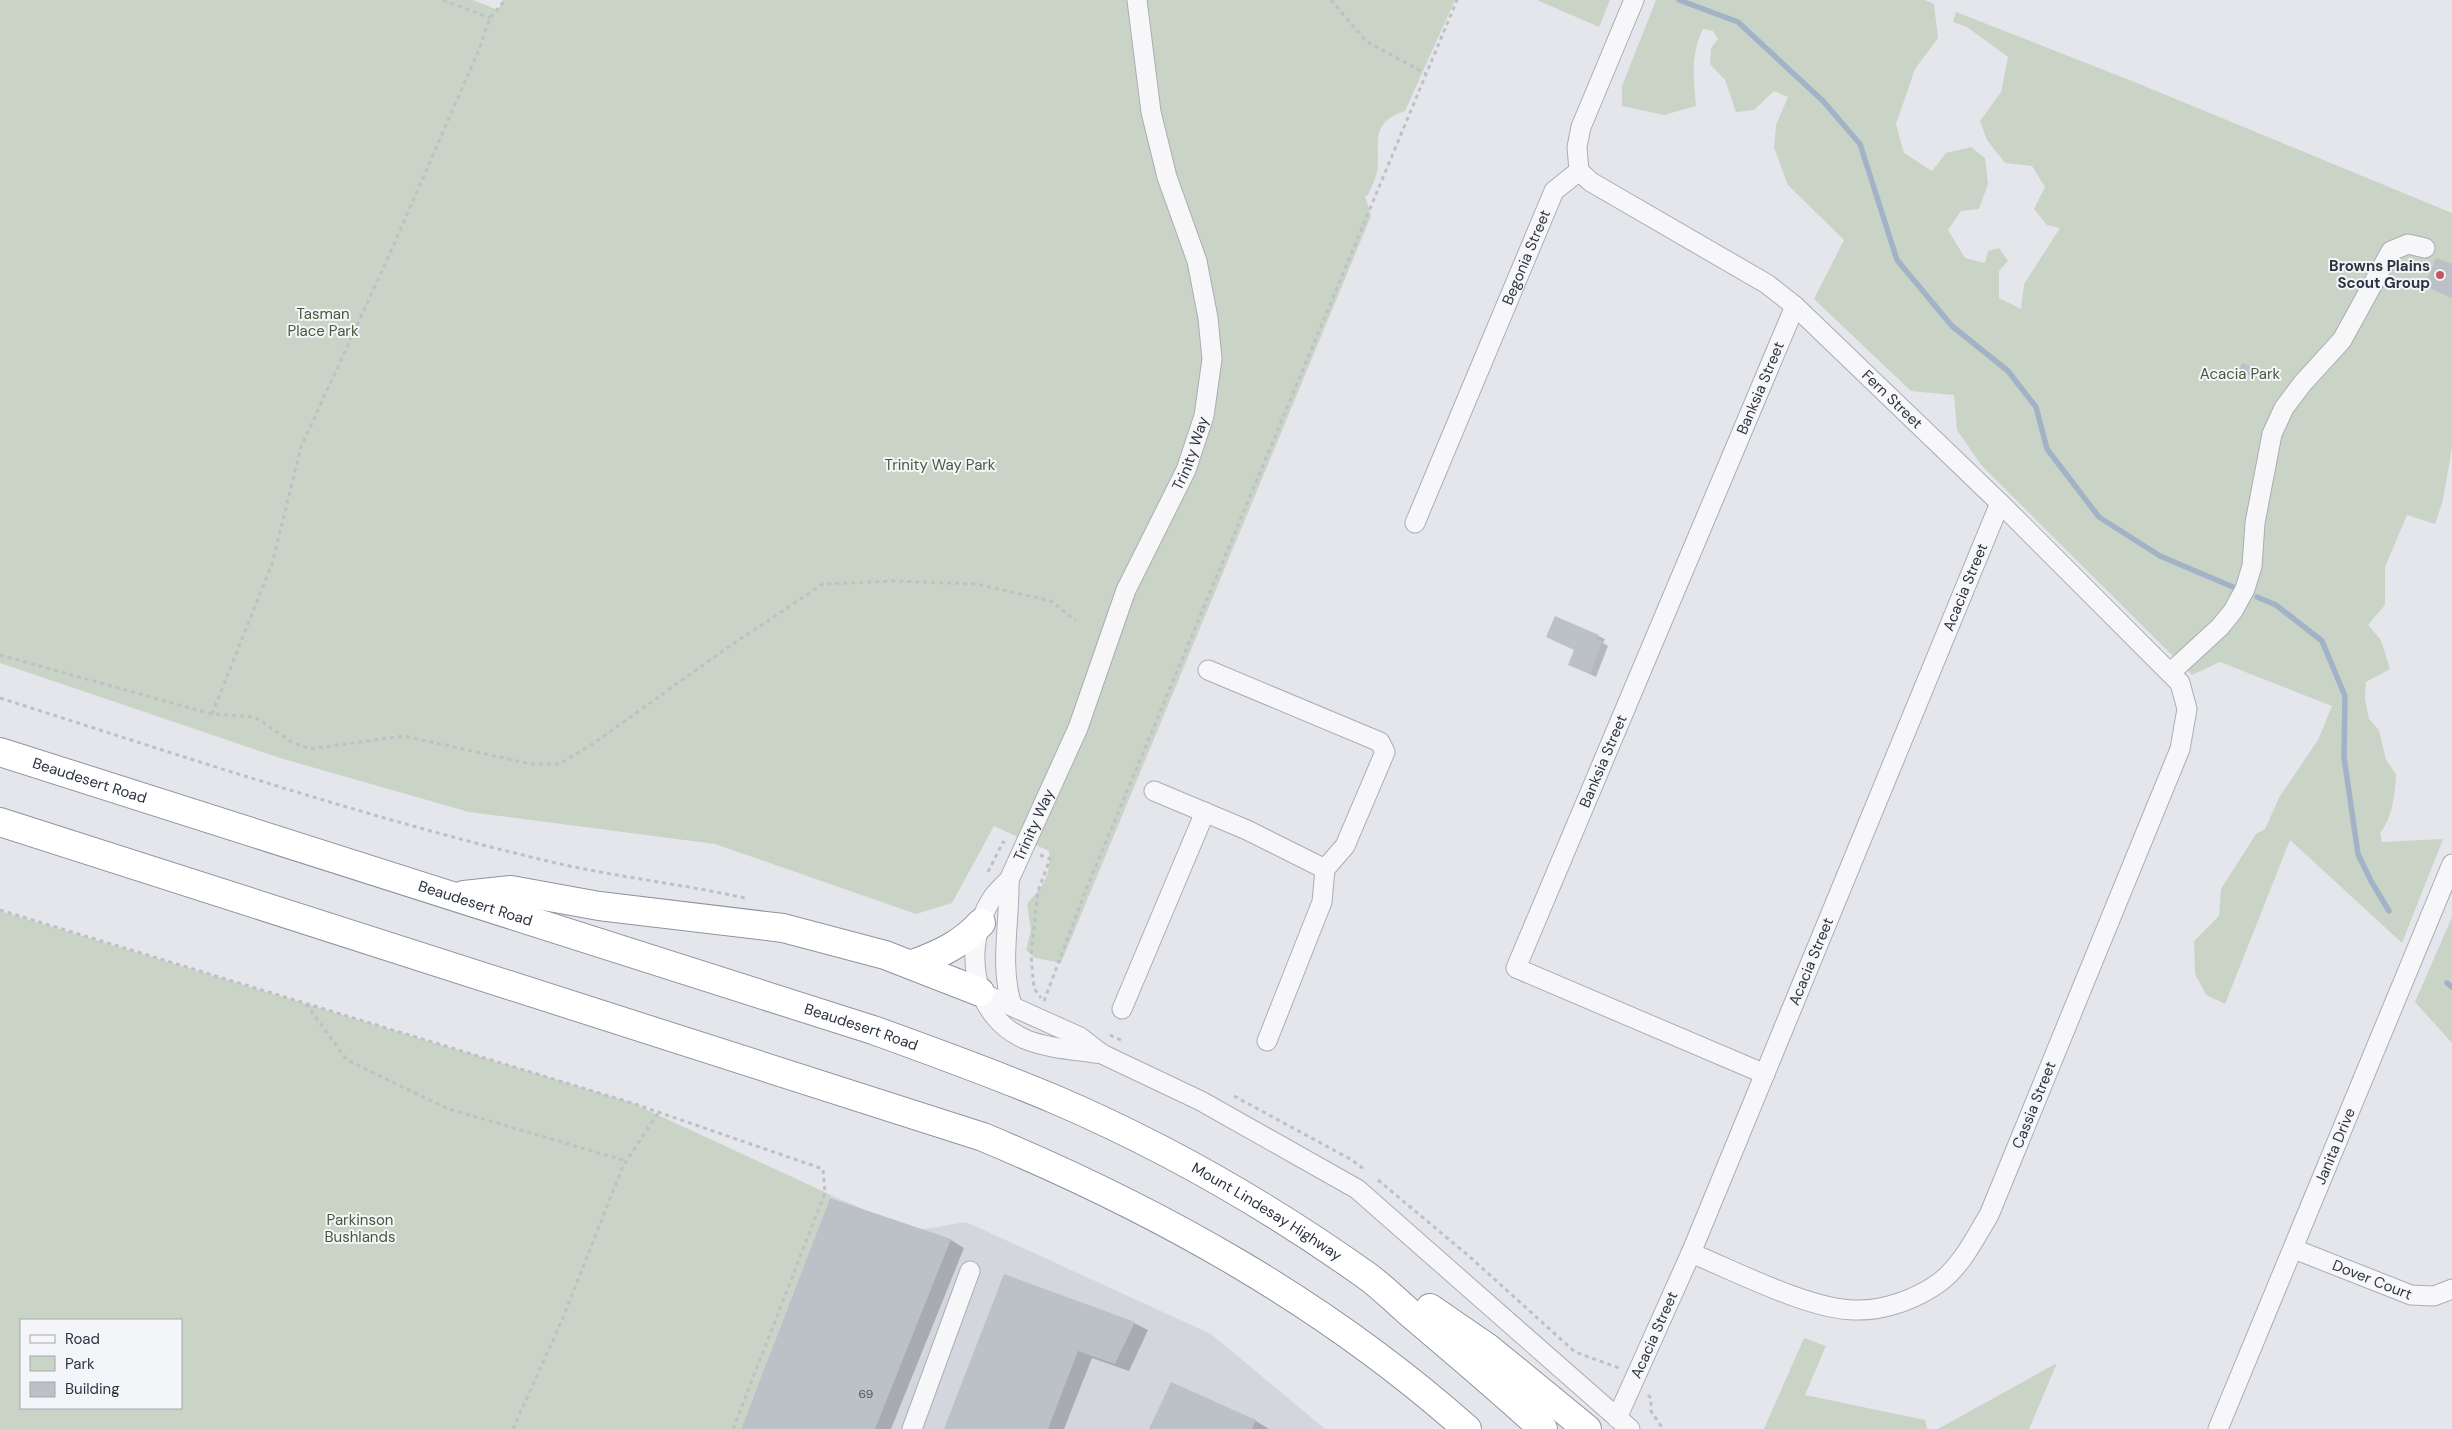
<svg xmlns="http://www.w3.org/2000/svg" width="2452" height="1429" font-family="'DM Sans',sans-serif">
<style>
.built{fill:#d3d6dc}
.green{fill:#c9d4c6;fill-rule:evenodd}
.shadow{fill:#0003}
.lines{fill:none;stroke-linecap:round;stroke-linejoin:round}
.stream{stroke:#a3b3c7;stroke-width:5.5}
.building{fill:#bcc0c7}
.minor-casing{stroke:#a9adb5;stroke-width:21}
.highway-casing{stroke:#8d94a0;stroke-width:30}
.path{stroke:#bec0c5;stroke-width:3;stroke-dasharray:4 4;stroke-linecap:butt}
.minor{stroke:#f7f7f9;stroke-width:19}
.highway{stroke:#fff;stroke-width:28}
.poi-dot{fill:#c25763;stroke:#f4f5f8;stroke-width:2}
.labels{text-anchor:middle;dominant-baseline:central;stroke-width:4;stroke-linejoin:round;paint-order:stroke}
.number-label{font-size:12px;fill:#515762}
.street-label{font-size:15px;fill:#2d3441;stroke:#f4f5f8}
.poi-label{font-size:15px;font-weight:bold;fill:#2d3441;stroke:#f4f5f8;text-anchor:end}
.park-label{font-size:15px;fill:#415c3c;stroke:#f4f5f8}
</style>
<rect width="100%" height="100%" fill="#e4e6eb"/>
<path class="built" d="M831 1195 913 1231 966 1222 1211 1334 1325 1429H742Z"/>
<path class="green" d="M0 0H473L498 10 503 0H1455L1405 111C1368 123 1381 144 1377 172 1375 180 1371 188 1368 195L1365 196 1371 216 1061 963 1035 958 1026 950 1031 930 1027 904C1044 884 1051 877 1049 851L994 826 952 903 916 914 715 844 469 812 280 758 0 663Z
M1537 0H1610L1599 27Z
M1656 0H1925L1934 4 1938 38 1915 69 1896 124 1904 153 1932 171 1946 153 1971 147 1985 158 1988 184 1979 209 1961 211 1948 230 1965 258 1985 263 1988 251 1999 248 2008 261 1999 271V298L2021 309 2024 284 2060 228 2047 225 2034 209 2045 187 2032 166 2005 163 1987 140 1980 121 2001 92 2008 57 1967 27 1953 22 1956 12 2132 81 2452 213V447L2443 500 2435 524 2407 515 2385 567V605L2368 625 2381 640 2390 669 2366 682 2365 699 2369 719 2379 730 2386 760 2396 774C2395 794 2393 817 2380 833L2382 842 2443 839 2402 943 2290 840 2225 1004 2206 995 2195 974 2194 941 2219 916 2221 889 2256 834 2265 829 2280 796 2318 740 2332 706 2220 662 2192 675 1982 466 1957 430 1954 395 1911 391 1814 299 1844 240 1788 185 1774 148 1776 125 1788 97 1774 91 1754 110 1736 112 1725 80 1710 64 1711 48 1718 39 1713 31 1703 29C1690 54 1694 80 1696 106L1664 115 1622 106V86Z
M0 911 632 1103 831 1195 741 1429H0ZM21 1320H181V1408H21Z
M2452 917V1043L2415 1002Z
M1804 1338 1826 1346 1805 1395 1925 1420 1927 1429H1764Z
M2057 1363 2029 1429H1938Z"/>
<path class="shadow" d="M2251 368 2254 370 2252 376 2243 372Z
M1598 636 1605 639 1603 643 1608 646 1596 677 1570 665Z
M951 1240 964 1248 891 1429H742Z
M1005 1275 1134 1323 1148 1330 1129 1371 1092 1358 1064 1429H946Z
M1171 1384 1256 1421 1269 1429H1150Z"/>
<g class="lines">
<path class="stream" d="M1679 0 1738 22 1823 101 1860 144 1897 260 1952 326 2008 371 2036 407 2047 449 2099 517 2160 556 2233 587
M2257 597 2276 605 2322 641 2345 696 2344 757 2358 854 2371 881 2389 911
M2447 983 2452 987"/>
</g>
<path class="building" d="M2436 258 2452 264V298L2424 286Z
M2242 363 2252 367 2249 375 2239 371Z
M1555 616 1599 635 1597 639 1602 641 1590 674 1568 665 1574 650 1546 637Z
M830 1198 951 1239 875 1429H741Z
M1004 1274 1135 1322 1115 1364 1078 1351 1048 1429H944Z
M1171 1382 1256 1420 1252 1429H1149Z"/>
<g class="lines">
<defs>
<g id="minor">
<path id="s1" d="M1579 171 1591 182 1767 284 1795 306 2000 503 2180 683 2187 709 2180 749 1989 1215C1975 1238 1962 1265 1940 1282 1917 1299 1884 1311 1855 1310 1810 1310 1735 1271 1691 1253"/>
<path id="s2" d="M1415 523 1554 191 1579 171 1577 147 1581 127 1634 0"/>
<path d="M1208 670 1380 742 1385 752 1345 846 1325 869 1322 902 1267 1041"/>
<path d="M2170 673 2220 627 2233 611 2245 589 2252 566 2255 523 2272 434 2284 408 2302 384 2342 340 2391 251 2408 244 2425 248"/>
<path d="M1154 791 1247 830 1325 869"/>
<path d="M1009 880C1010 921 999 966 1012 1005"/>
<path d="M980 992 1080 1037 1102 1054 1201 1101 1357 1189 1630 1429"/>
<path d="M1122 1009 1205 812"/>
<path id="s3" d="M1102 1054C1078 1050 1050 1049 1027 1040 971 1017 962 947 991 900 995 893 1003 886 1009 880L1078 728 1126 590 1186 470 1204 416 1212 359 1208 318 1197 261 1167 177 1151 112 1137 0"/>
<path id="s4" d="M1765 1074 1516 968 1795 306"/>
<path id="s5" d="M2294 1249 2411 1295 2434 1296 2452 1289"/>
<path id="s6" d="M1617 1418 1691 1253 2000 503"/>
<path d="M912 1429 970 1271"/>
<path id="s7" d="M2218 1429 2452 864"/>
</g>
<g id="highway">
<path id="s8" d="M0 752 873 1030C934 1052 995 1074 1054 1099 1164 1146 1270 1207 1367 1276 1385 1289 1401 1306 1418 1320 1460 1356 1502 1391 1543 1429"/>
<path d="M0 822 983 1137C1158 1210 1324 1302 1467 1429"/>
<path d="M464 895 511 890 599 906 783 928 885 955 980 992"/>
<path d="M913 964C940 954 962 944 981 923"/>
<path d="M1430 1308 1488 1348 1587 1429"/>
</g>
</defs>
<use href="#minor" class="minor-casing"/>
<use href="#highway" class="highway-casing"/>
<path class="path" d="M443 0 490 18
M1331 0 1366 41 1426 74
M0 655 212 714 255 717 290 741 310 749 404 736 531 764H559L594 743 727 648 823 584 894 581 977 584 1051 601 1076 621
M0 698C179 755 357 815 539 859 607 876 677 883 745 898
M212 714 272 564 301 447 391 251 477 54 490 18 505 0
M1040 855 1050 859 1038 891 1031 955 1034 988 1041 998
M988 872 1003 842 1005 843
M0 910 632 1103 823 1169 825 1193 733 1429
M1044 1001 1087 887 1457 0
M306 1004 347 1060 446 1108 626 1161
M1110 1035 1123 1041
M1234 1096 1352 1160 1365 1170
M1378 1180 1470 1257 1575 1352 1619 1368
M1648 1395 1651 1398V1411L1663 1429
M513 1429 562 1320 623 1166 658 1113"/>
<use href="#minor" class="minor"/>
<use href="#highway" class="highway"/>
</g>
<circle class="poi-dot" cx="2440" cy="275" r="5"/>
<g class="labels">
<g class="number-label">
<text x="866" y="1394">69</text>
</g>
<g class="street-label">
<text stroke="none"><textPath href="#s2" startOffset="288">Begonia Street</textPath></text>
<text stroke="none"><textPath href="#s4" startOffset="900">Banksia Street</textPath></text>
<text stroke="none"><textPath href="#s1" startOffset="390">Fern Street</textPath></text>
<text stroke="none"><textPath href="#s3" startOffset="732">Trinity Way</textPath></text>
<text stroke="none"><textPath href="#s6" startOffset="901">Acacia Street</textPath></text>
<text stroke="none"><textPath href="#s4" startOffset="495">Banksia Street</textPath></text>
<text stroke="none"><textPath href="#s8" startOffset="94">Beaudesert Road</textPath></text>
<text stroke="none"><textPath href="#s3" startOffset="328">Trinity Way</textPath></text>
<text stroke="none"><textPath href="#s8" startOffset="499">Beaudesert Road</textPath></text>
<text stroke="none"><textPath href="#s6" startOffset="496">Acacia Street</textPath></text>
<text stroke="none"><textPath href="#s8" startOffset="904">Beaudesert Road</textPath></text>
<text transform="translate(2034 1105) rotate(-68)">Cassia Street</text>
<text stroke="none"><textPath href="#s7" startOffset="306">Janita Drive</textPath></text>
<text stroke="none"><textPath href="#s8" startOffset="1351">Mount Lindesay Highway</textPath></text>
<text stroke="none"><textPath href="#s5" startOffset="84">Dover Court</textPath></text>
<text stroke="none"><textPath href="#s6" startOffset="91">Acacia Street</textPath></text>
</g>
<g class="poi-label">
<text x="2430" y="266">Browns Plains<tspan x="2430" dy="17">Scout Group</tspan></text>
</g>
<g class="park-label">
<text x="323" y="314">Tasman<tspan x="323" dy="17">Place Park</tspan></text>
<text x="2240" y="374">Acacia Park</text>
<text x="940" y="465">Trinity Way Park</text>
<text x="360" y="1220">Parkinson<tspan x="360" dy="17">Bushlands</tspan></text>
</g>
</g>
<rect x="20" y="1319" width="162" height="90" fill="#f4f5f8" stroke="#a4a8af"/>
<rect x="30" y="1335" width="25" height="8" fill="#f7f7f9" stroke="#a4a8af"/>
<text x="65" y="1344" font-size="15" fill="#2d3441">Road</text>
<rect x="30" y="1356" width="25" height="15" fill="#c9d4c6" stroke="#a4a8af"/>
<text x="65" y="1369" font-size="15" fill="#2d3441">Park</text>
<rect x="30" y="1382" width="25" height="15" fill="#bcc0c7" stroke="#a4a8af"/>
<text x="65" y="1394" font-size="15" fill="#2d3441">Building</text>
</svg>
